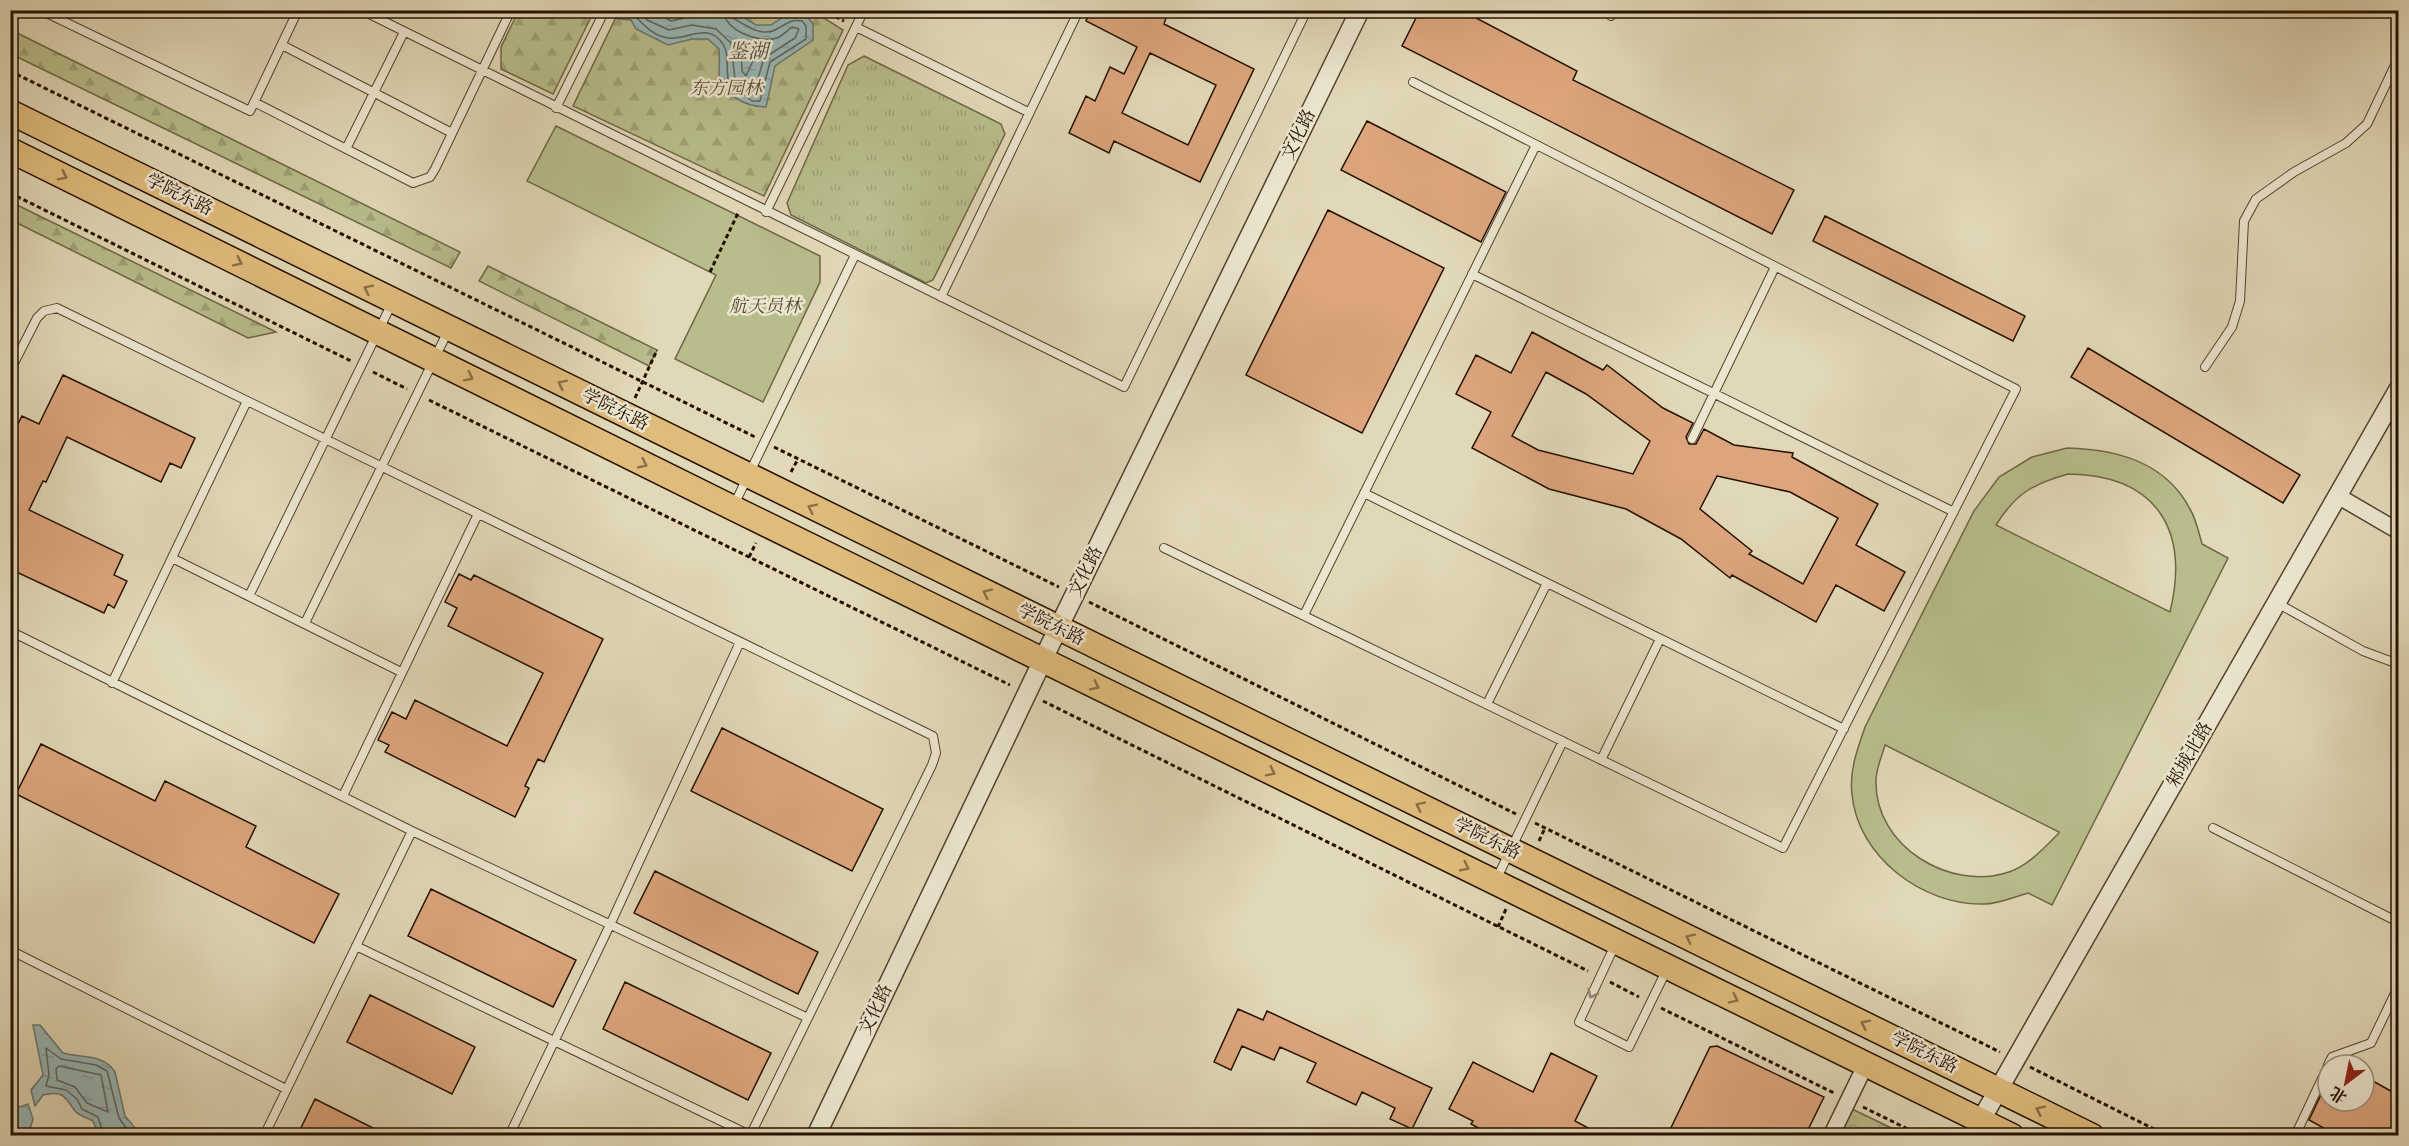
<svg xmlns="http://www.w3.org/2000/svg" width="2409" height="1146" font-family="'Old Standard TT','Noto Serif SC',serif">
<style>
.grass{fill:url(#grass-tufts);stroke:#6e6646;stroke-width:1.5}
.forest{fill:url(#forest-firs);stroke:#6e6646;stroke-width:1.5}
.park{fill:url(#park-crowns);stroke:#6e6646;stroke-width:1.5}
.garden{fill:#b8bd8b;stroke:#6e6646;stroke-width:1.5;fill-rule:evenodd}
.water{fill:url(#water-ripples);stroke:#6a756e;stroke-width:1.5}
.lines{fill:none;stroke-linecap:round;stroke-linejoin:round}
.shore{stroke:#5e645c;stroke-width:1.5}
.building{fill:#dca57d;stroke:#251000;stroke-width:1.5;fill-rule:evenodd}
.service-casing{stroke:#54422e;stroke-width:10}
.minor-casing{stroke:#54422e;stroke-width:18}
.tertiary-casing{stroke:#54422e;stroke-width:21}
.primary-casing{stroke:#251000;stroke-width:27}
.path{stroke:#251000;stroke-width:3;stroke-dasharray:4.5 3;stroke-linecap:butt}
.service{stroke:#ece6d0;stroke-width:8}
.minor{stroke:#ece6d0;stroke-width:15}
.tertiary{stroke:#ece6d0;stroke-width:18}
.primary{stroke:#e0bc7c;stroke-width:24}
.oneway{stroke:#8c6f44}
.oneway2{stroke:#928672}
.labels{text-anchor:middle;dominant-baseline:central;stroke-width:5;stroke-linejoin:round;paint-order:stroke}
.park-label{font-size:18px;font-style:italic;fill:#584d31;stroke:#ece6d0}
.street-label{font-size:18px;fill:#251000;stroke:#ece6d0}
.water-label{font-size:20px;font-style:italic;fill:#4d4b40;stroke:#ece6d0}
</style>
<defs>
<pattern id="grass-tufts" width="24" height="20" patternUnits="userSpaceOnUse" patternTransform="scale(1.5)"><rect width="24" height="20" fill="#b8bd8b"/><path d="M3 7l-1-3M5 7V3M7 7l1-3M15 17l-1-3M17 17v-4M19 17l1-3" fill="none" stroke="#9ea176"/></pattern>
<pattern id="forest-firs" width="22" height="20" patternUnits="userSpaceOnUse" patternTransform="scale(1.5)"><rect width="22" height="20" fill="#b8bd8b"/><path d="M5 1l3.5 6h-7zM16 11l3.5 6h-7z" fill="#9ea176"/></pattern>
<pattern id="park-crowns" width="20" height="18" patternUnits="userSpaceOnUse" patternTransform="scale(1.5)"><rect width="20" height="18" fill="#b8bd8b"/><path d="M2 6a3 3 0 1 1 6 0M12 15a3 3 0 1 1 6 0" fill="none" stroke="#9ea176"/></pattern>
<pattern id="water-ripples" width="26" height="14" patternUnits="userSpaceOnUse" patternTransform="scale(1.5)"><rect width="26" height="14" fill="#98b8b8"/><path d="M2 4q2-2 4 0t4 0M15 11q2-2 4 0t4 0" fill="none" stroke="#839d9c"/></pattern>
</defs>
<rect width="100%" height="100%" fill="#e1d8b7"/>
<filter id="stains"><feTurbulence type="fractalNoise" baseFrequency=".00333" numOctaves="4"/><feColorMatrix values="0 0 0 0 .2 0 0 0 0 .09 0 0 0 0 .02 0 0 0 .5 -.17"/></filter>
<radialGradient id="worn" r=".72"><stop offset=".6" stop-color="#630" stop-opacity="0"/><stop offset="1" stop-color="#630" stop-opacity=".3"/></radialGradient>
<path class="grass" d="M864 56 1001 124 1005 134 933 280 926 283 791 215 787 203 848 65Z"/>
<path class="forest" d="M519 10 594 11 553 94 501 69V47Z
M619 11H813L843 30 764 196 573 106Z
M11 30 460 252 451 268 11 54Z
M10 202H11L276 332 248 338 11 220Z
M488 266 657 350 649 366 479 281Z"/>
<path class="park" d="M1852 1109 1906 1135 1839 1136Z"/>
<path class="garden" d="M556 126 820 256V282L763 402 675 359 716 275 527 181Z
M2067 448C2115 449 2165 461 2190 509 2196 519 2199 533 2202 544L2228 558 2052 905 2028 893C2014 897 1998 904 1984 904 1923 906 1857 856 1852 794 1849 771 1858 747 1865 727L1974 511 1999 477 2032 457ZM2068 474C2156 475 2190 529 2170 612L1996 525C2016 493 2033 484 2068 474ZM1885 745 2059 832V833C2045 847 2029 865 2009 872 1950 892 1874 846 1876 780 1876 769 1882 756 1885 745Z"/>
<path class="water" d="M604 11H733L756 25H771L789 13 806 15 813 24V40L775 66 766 107C747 107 721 95 719 73 719 65 720 57 719 49L708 39H692L668 45 636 29 631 20 618 19Z
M33 1025H40L63 1053C81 1058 104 1054 115 1072L125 1116 141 1135H99L93 1121C88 1118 79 1116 75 1111 65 1097 63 1090 43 1095L35 1106 31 1090 43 1075Z
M11 1102 20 1107 28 1104 33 1119 30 1129 39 1135H11Z"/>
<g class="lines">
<path class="shore" d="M615 10 634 15C643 24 653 36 668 38 686 41 710 20 724 46 730 57 725 71 729 83L752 101H760L770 62 806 39V26L802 21C788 19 786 25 775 30 760 37 745 25 733 18L731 10
M640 10 647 20 669 30 692 25 716 29 731 43 735 79 754 92 764 58 795 38 799 29 792 27C787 31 782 36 777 38 759 44 724 30 723 10
M652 10 671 21 689 17H712L714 10
M745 45 758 50 746 76 742 71 741 48Z
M59 1066 101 1075 108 1112 87 1103 75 1087 57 1080 56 1069Z
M104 1136 98 1117 82 1109 77 1099 66 1090 46 1086 49 1075 46 1048 61 1059 96 1065 107 1071 119 1118 132 1136"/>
</g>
<path class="building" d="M1091 10H1136L1152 18 1155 13 1166 18 1164 24 1254 69 1200 182 1114 141 1109 153 1069 133 1086 96 1095 101 1110 67 1124 74 1137 47 1086 21ZM1150 53 1216 85 1188 145 1122 113Z
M1420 10H1461L1577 71 1573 80 1794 190 1772 234 1402 46Z
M1367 121 1506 192 1481 242 1341 170Z
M1328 210 1444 268 1362 433 1246 375Z
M1825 216 2025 316 2013 341 1813 241Z
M1532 332 1603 370 1607 365 1663 408 1693 423 1686 437 1689 444H1696L1704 429 1734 445 1793 453 1792 457 1878 504 1856 545 1905 572 1884 611 1836 585 1816 622 1732 575 1730 578 1681 539 1626 509 1549 489 1472 448 1491 412 1456 394 1476 355 1511 373ZM1546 372 1586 394 1650 441 1633 474 1538 450 1512 436ZM1717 476 1790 492 1838 518 1803 584 1749 554 1752 551 1700 509Z
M2088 348 2300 475 2283 503 2071 377Z
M63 375 195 438 181 468 170 463 161 482 67 437 46 482 43 481 29 510 123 555 114 575 127 581 114 608 108 604 104 613 10 569V440L22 416 39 424Z
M459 574 471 580 474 575 603 639 544 762 538 759 525 786 529 788 515 817 385 752 389 745 378 740 392 712 406 719 415 700 507 746 543 673 448 626 457 608 445 602Z
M722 728 883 809 852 871 691 791Z
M41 744 155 801 165 781 256 826 246 847 339 894 314 943 16 794Z
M655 871 818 952 798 994 634 913Z
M431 889 576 960 553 1007 408 936Z
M625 982 771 1053 748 1100 603 1029Z
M370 995 475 1047 452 1094 347 1042Z
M1238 1009 1263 1020 1267 1011 1432 1088 1412 1129 1390 1119 1395 1108 1362 1092 1356 1105 1307 1082 1316 1063 1280 1047 1274 1060 1242 1046 1231 1070 1214 1062Z
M1717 1046 1824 1097 1805 1136H1667L1710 1047Z
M1551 1053 1597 1076 1575 1121 1603 1136H1493L1471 1124 1473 1121 1449 1109 1473 1062 1533 1092Z
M2364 1076 2398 1095V1136H2338L2309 1120 2328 1080V1101H2364Z
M315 1099 389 1136H297Z"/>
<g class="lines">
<defs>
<path id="service" d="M40 10 250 111 298 10
M361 10 1124 387 1307 10
M1611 16 1613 10
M856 27 1028 112
M282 45 452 133
M254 102 413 183 430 177 435 169 511 10
M556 108 605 10
M346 149 404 32
M766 212 864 10
M1472 274 1954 512
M941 297 1079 10
M2205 367 2232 327 2240 301 2244 221 2256 199 2294 172 2346 143 2367 124 2398 59
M10 371 37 318 44 311 57 308 933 736 936 753 932 765 750 1136
M1692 439 1775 267
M1364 493 1844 729
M734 505 855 255
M1164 548 1783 848 2016 389 1413 82
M172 558 401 672
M249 596 392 303
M2277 603 2363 651 2398 664
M1304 615 1536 145
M305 623 448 331
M10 631 412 831 808 1018
M112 683 247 401
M1487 704 1547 583
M1601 760 1660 639
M343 796 478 514
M2213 828 2398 922
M1496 880 1563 741
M1615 945 1579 1022 1629 1047 1667 969
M356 946 750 1135
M10 950 286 1089
M2328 1065 2332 1057 2371 1043 2398 987
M264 1136 412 831
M509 1136 610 925 740 642
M2295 1136 2328 1066"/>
<path id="minor" d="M2338 496 2398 531
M1831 1136 1866 1064"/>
<path id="tertiary" d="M1981 1120 2398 390
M816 1136 1050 645 1360 10"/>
<path id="primary" d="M10 112 2092 1136
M10 150 733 508 2012 1136"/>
</defs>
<use href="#service" class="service-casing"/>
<use href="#minor" class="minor-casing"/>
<use href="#tertiary" class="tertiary-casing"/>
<use href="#primary" class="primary-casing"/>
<path class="path" d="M822 10 844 21
M10 71 755 437
M10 193 351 361
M710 272 739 211
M373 372 407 389
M635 398 657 350
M429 400 1010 685
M774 447 1059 587
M791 472 798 459
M749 557 756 543
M1089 602 1516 814
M1043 701 1588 971
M1535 823 2000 1052
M1539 841 1545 828
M1498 927 1506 909
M1610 982 1639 997
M1661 1008 1836 1094
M2030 1067 2168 1136
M1863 1107 1922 1136"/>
<use href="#service" class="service"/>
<use href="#minor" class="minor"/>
<use href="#tertiary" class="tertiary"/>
<use href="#primary" class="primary"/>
</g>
<defs><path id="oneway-chevron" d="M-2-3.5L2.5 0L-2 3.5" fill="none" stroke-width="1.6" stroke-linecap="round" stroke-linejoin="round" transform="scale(1.5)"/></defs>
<g class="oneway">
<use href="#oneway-chevron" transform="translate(63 176) rotate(26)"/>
<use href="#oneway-chevron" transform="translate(238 262) rotate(26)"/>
<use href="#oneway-chevron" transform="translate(368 289) rotate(-154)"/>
<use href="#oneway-chevron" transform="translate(469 377) rotate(26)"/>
<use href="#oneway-chevron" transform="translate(562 384) rotate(-154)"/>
<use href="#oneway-chevron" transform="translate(643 464) rotate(26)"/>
<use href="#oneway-chevron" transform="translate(812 508) rotate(-154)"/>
<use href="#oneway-chevron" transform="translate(987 593) rotate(-154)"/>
<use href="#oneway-chevron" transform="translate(1095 686) rotate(26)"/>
<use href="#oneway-chevron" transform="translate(1271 772) rotate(26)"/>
<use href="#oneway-chevron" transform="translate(1420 806) rotate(-154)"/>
<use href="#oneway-chevron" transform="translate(1465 867) rotate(26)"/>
<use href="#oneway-chevron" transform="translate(1690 938) rotate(-154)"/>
<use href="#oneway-chevron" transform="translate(1734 999) rotate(26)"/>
<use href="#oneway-chevron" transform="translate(1865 1024) rotate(-154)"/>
<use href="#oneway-chevron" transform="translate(2040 1110) rotate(-154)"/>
</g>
<use class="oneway2" href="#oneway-chevron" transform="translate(1592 994) rotate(116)"/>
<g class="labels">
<g class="park-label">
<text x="726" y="89">东方园林</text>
<text x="765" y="307">航天员林</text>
</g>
<g class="street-label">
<text transform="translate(1299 135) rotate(-64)">文化路</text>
<text transform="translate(179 195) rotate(26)">学院东路</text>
<text transform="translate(615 410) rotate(26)">学院东路</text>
<text transform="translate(1086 572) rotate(-64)">文化路</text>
<text transform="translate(1051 625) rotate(26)">学院东路</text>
<text transform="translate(2190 755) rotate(-60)">邾城北路</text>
<text transform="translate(1487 839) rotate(26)">学院东路</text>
<text transform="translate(876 1010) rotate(-65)">文化路</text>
<text transform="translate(1924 1053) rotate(26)">学院东路</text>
</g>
<g class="water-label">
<text x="748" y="53">鉴湖</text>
</g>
</g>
<rect width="2409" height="1146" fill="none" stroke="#e1d8b7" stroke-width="36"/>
<rect x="12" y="12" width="2385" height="1122" fill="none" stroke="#251000" stroke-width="3"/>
<rect x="18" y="18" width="2373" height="1110" fill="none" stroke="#251000" stroke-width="1.5"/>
<g transform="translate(2346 1083) rotate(212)"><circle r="28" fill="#ece6d0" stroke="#9c907d" stroke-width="1.5"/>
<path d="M0-4.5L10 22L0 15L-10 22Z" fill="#8f2418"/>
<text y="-9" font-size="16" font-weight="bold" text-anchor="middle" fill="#251000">北</text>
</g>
<rect width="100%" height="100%" filter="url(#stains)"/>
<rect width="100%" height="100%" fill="url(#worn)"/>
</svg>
